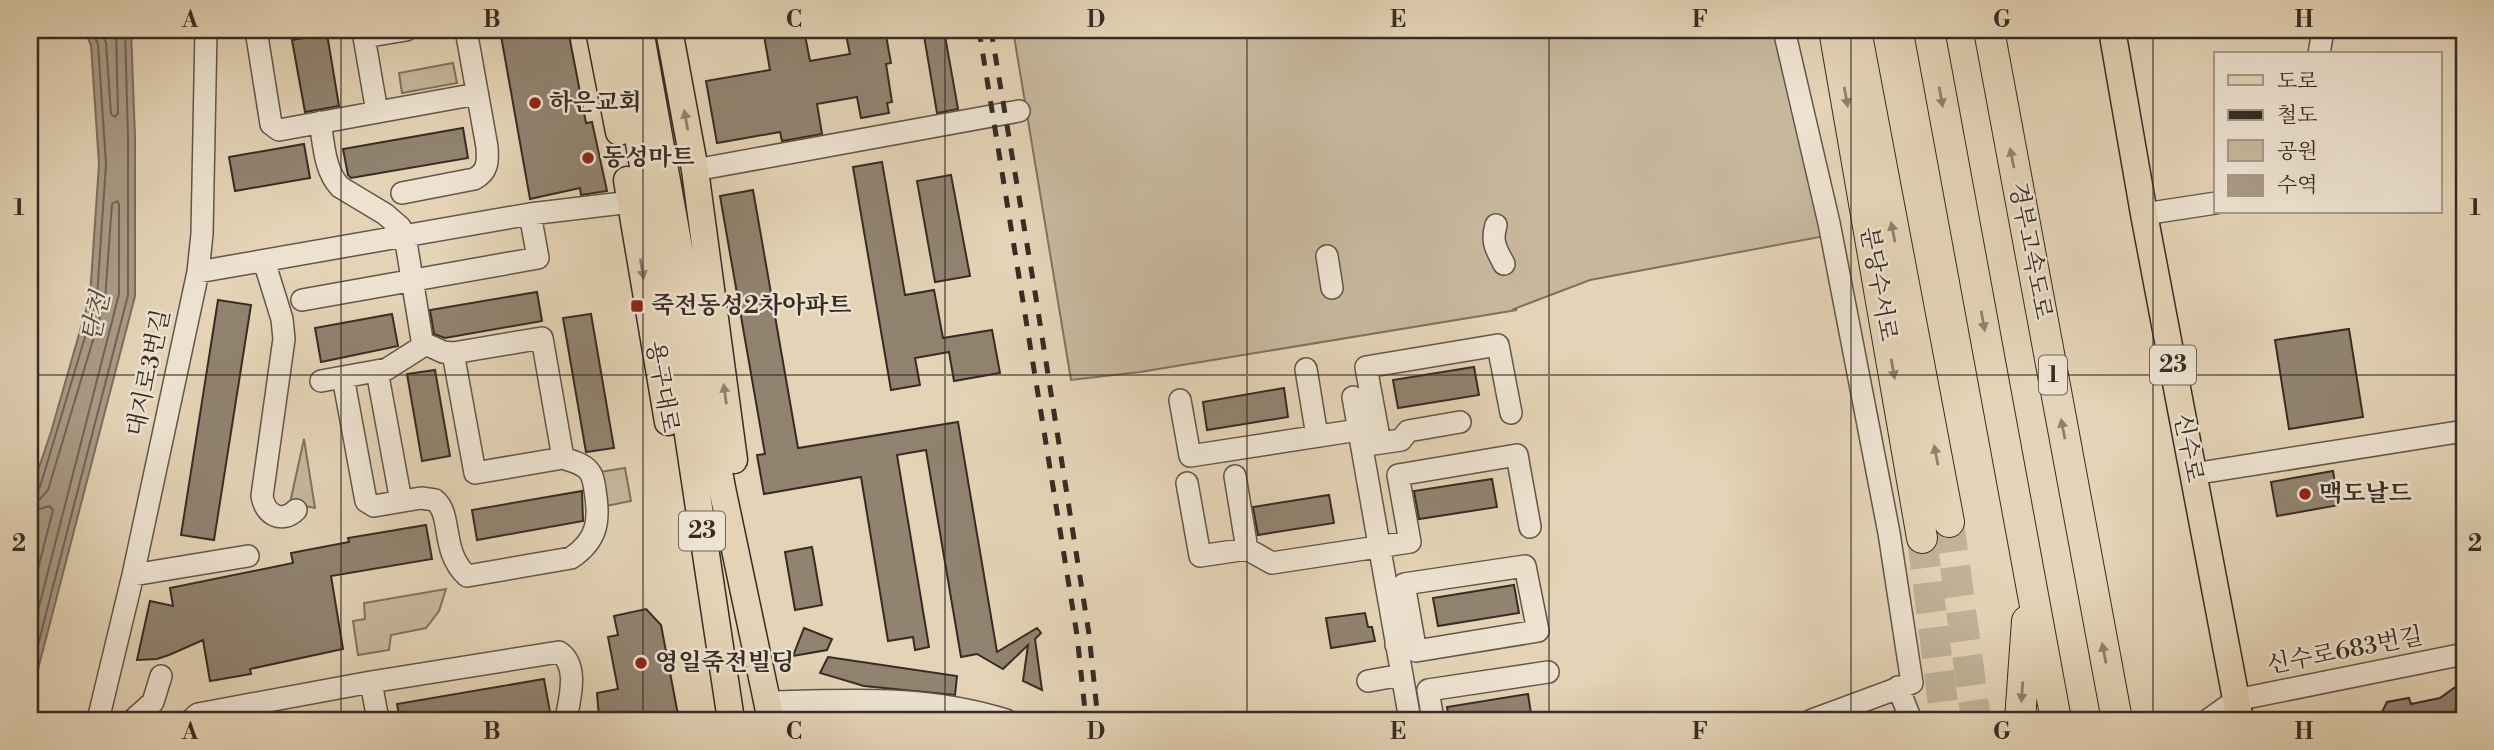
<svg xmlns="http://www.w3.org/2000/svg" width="2494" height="750" font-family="'Libre Bodoni','Noto Serif KR',serif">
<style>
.green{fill:#c7b79d;stroke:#7f7261;stroke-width:2}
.water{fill:#a99a85;stroke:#7b6e5f;stroke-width:2}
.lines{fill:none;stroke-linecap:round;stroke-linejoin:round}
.shore{stroke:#706355;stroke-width:2}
.building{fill:#918370;stroke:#372c25;stroke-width:2}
.highway-tunnel{stroke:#c1b299;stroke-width:30;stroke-dasharray:30 15;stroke-linecap:butt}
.minor-casing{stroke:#625649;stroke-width:24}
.major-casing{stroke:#372c25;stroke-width:29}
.highway-casing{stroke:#372c25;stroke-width:32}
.minor{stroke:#ede2d0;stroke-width:21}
.major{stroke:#e4d3b6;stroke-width:26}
.highway{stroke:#e4d3b6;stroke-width:30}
.rail{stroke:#372c25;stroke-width:5;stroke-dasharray:12 12;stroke-linecap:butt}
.oneway{fill:#8e806e}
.grid{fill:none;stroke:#372c25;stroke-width:2;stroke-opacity:0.55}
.poi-dot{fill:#8f2418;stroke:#ede2d0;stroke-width:2.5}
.labels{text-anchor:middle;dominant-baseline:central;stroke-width:5;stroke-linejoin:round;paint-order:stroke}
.shield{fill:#ede2d0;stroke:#6e6358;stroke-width:2}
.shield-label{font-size:23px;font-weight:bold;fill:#372c25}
.poi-label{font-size:24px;font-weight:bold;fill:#372c25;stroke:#ede2d0;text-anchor:start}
.street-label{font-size:24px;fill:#372c25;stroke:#ede2d0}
.water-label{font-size:26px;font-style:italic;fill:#54483d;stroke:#ede2d0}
.neatline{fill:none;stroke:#372c25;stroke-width:2.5}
.grid-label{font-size:23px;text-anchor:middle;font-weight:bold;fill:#372c25}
</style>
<rect width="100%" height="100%" fill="#e4d3b6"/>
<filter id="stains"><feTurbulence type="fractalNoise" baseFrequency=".00286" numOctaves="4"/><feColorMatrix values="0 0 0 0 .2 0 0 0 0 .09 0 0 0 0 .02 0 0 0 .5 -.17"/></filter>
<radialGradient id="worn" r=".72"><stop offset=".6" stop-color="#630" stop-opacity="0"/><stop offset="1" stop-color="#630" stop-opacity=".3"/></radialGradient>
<path class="green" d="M1013 30H1778L1825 236 1590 280 1514 309 1517 310 1140 372 1071 380Z
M453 63 457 83 402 93 399 73Z
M304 439 315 508 290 503Z
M625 468 631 501 606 506 600 472Z
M446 589 439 611 426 628 391 635 389 650 358 655 353 621 365 619 364 603Z"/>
<path class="water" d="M84 30H131L135 137V296L30 700V494L51 432 90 296 99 164 91 45Z"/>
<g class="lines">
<path class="shore" d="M101 30 106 43 111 114 115 117 118 113 116 30
M30 492 36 491 40 487 97 297 106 164 98 44 91 30
M30 501 40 499 48 490 105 300 112 204 117 201 119 204V294L30 642
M30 512 49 506 53 510 30 600
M30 676 128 295V137L125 30"/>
</g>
<path class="building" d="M500 30H568L586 123 592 122 607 191 581 195 580 188 530 199Z
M763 30H804L810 61 850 54 845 30H885L891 63 886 64 892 102 887 103 889 113 861 118 857 97 817 104 822 134 782 141 780 132 717 143 706 81 770 70Z
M923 30H944L958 109 937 113Z
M327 34 339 106 305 112 292 40Z
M463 128 468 158 351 178 348 175 343 149Z
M304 144 310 178 235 191 229 157Z
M882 162 905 295 934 290 943 338 992 330 1000 373 954 381 949 352 915 358 920 385 891 390 853 167Z
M951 175 970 276 935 282 917 181Z
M753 190 798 448 958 422 997 652 1037 628 1041 633 1035 639 1042 690 1023 681 1028 645 1003 669 977 654 961 657 926 450 897 455 929 647 915 650 913 637 888 641 861 477 764 494 757 455 765 454 720 196Z
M537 292 542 321 445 338 434 334 430 310Z
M218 300 251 305 214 540 181 535Z
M392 314 398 346 321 362 315 328Z
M591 314 614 448 586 452 563 318Z
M2349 329 2363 417 2289 429 2275 340Z
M1474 367 1479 395 1398 408 1393 380Z
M435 370 450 456 422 461 407 374Z
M1284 388 1288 417 1207 430 1203 402Z
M2333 471 2339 505 2277 516 2271 482Z
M1492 479 1497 507 1419 519 1414 491Z
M582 491 583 521 477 540 472 510Z
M1329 495 1334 523 1258 535 1253 507Z
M426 525 432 559 331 576 343 649 250 669 251 674 210 681 203 640 169 655 157 659 137 660 150 601 173 606 170 588 293 563 291 553 349 542 348 538Z
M812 547 822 605 795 610 785 552Z
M1514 585 1519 613 1438 626 1433 598Z
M646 609 661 625 679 720H632L630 715 599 718 597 693 618 689 608 637 618 635 614 616Z
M1365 613 1368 627H1372L1375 641 1331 648 1326 618Z
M804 628 832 639 827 650 793 656Z
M828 657 957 676 955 695 864 686 820 673Z
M544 679 550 712 500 720H400L397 704Z
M2464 686V719L2383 720 2382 712 2387 702 2409 698 2411 704 2440 698 2454 688Z
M1528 694 1532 720H1449L1447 707Z"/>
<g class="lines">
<path class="highway-tunnel" d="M1949 522 1976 720
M1922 538 1945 720"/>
<defs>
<path id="minor" d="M256 30 271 124 279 130 477 94
M1784 30 1829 223 1889 533 1912 683 1812 720
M2319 54 2323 30
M377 112 364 37 406 30
M320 122C324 144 324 170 340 187L385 214 400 227 405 236 423 346
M695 170 1019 111
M402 193 474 179C488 172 488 162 487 147L466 30
M2144 214 2216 203
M1496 225C1491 242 1496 249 1504 264
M1327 256 1332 288
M264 261 282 319 284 339 262 496C265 515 282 524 296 510
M198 272 530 214 631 202
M302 300 538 258 530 214
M1306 369 1317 436
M377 371 401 501
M343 377 366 501 374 506 421 498 435 500C453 515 440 551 467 576L571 558C598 540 600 520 595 490 594 483 593 475 588 470 582 463 571 461 563 458
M321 381 387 369 423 346H430L443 352 453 353 542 338 563 458 475 473 453 353
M1353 397 1410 720
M1180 400 1190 456 1358 430
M1380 443 1366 367 1498 345 1511 413
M1367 445 1401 440 1408 431 1460 422
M2193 474 2464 431
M1235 476 1247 549
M1187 483 1200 556 1247 549 1272 563 1410 542 1398 475 1517 455 1530 527
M133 575 248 556
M1396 645 1414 641 1404 584 1525 566 1538 631 1416 651 1414 641
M1368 681 1402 675
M371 682 378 720
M1898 687 1911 720
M768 702C850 700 926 695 1006 720
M98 720 133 575 198 272 202 234 206 30
M133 720 153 702 161 676
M191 720 198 714 371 682 559 652C580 666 569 700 566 720
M1433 720 1428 690 1548 672
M2208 720 2236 700 2464 654"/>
<path id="major" d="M599 30 619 132
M619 30 674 342 731 720
M640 30 722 488 771 720
M669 30 695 170 734 460
M2112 30 2144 214 2240 720
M627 180 668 422"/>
<path id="highway" d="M1834 30 1922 538
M1856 30 1949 522
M1929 30 2056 720
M1989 30 2117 720
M2020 720 2027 621"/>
</defs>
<use href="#minor" class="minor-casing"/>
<use href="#major" class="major-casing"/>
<use href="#highway" class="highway-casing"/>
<use href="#minor" class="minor"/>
<use href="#major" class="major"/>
<use href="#highway" class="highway"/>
<path class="rail" d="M979 30 1077 635 1086 720
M991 30 1035 292 1089 634 1098 720"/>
</g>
<defs><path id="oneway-solid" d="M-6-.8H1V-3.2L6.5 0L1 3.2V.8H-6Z" transform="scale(1.75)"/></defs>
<g class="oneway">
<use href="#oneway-solid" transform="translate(1846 97) rotate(80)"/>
<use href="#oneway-solid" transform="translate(1941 97) rotate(80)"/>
<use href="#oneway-solid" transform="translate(686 120) rotate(-100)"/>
<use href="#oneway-solid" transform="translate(2012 158) rotate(-101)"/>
<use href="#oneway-solid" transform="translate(1893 232) rotate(-101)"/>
<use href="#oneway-solid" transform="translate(642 269) rotate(81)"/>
<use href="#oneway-solid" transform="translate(1983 321) rotate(80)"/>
<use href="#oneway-solid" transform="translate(1893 369) rotate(80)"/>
<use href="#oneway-solid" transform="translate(725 394) rotate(-98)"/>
<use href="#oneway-solid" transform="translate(2063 429) rotate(-101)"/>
<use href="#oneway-solid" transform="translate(1936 455) rotate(-101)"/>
<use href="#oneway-solid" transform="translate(2104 653) rotate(-101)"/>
<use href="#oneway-solid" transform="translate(2022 692) rotate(94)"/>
</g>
<path class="grid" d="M341 30V720M643 30V720M945 30V720M1247 30V720M1549 30V720M1851 30V720M2153 30V720M30 375H2464"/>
<g class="poi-dot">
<circle cx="535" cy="103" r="7"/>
<circle cx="588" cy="158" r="7"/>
<rect x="630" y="299" width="14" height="14" rx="3.5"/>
<circle cx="2305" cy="494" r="7"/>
<circle cx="641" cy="663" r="7"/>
</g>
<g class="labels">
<g class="shield">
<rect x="2150" y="345.5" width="46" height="39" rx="5"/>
<rect x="2039" y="355.5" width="28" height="39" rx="5"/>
<rect x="679" y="511.5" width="46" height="39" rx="5"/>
</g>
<g class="shield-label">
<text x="2173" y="365">23</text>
<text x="2053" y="375">1</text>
<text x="702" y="531">23</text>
</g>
<g class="poi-label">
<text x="549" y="103">하은교회</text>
<text x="602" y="158">동성마트</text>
<text x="651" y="306">죽전동성2차아파트</text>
<text x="2319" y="494">맥도날드</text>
<text x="655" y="663">영일죽전빌딩</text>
</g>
<g class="street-label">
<text transform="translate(2030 251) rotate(79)">경부고속도로</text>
<text transform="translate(1878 284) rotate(80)">분당수서로</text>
<text transform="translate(149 373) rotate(-78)">대지로3번길</text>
<text transform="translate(662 387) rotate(80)">용구대로</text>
<text transform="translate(2188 448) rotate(79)">신수로</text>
<text transform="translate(2345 651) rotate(-11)">신수로683번길</text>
</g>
<g class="water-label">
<text transform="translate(96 317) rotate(-77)">탄천</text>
</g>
</g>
<rect width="2494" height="750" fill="none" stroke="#e4d3b6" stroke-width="77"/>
<rect x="2214" y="52" width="228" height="161" fill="#ede2d0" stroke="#a4998c" stroke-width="2"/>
<rect x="2228" y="75" width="35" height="10" fill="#e4d3b6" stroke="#a4998c" stroke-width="2"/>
<text x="2277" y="88" font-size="21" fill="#372c25">도로</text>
<rect x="2228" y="110" width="35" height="10" fill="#372c25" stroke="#a4998c" stroke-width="2"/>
<text x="2277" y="122" font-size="21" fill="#372c25">철도</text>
<rect x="2228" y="140" width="35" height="21" fill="#c7b79d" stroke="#a4998c" stroke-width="2"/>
<text x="2277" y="158" font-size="21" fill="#372c25">공원</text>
<rect x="2228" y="175" width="35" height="21" fill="#a99a85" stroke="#a4998c" stroke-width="2"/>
<text x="2277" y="192" font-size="21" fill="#372c25">수역</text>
<rect x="38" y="38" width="2418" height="674" class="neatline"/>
<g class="grid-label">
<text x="190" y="27">A</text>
<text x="492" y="27">B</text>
<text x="794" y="27">C</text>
<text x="1096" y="27">D</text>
<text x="1398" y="27">E</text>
<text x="1700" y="27">F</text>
<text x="2002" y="27">G</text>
<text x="2304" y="27">H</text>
<text x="19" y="215">1</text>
<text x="2475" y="215">1</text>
<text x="19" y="551">2</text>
<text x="2475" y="551">2</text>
<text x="190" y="739">A</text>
<text x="492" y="739">B</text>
<text x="794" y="739">C</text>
<text x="1096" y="739">D</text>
<text x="1398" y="739">E</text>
<text x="1700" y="739">F</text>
<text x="2002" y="739">G</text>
<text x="2304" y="739">H</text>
</g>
<rect width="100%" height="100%" filter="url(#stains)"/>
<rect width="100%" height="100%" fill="url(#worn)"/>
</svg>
